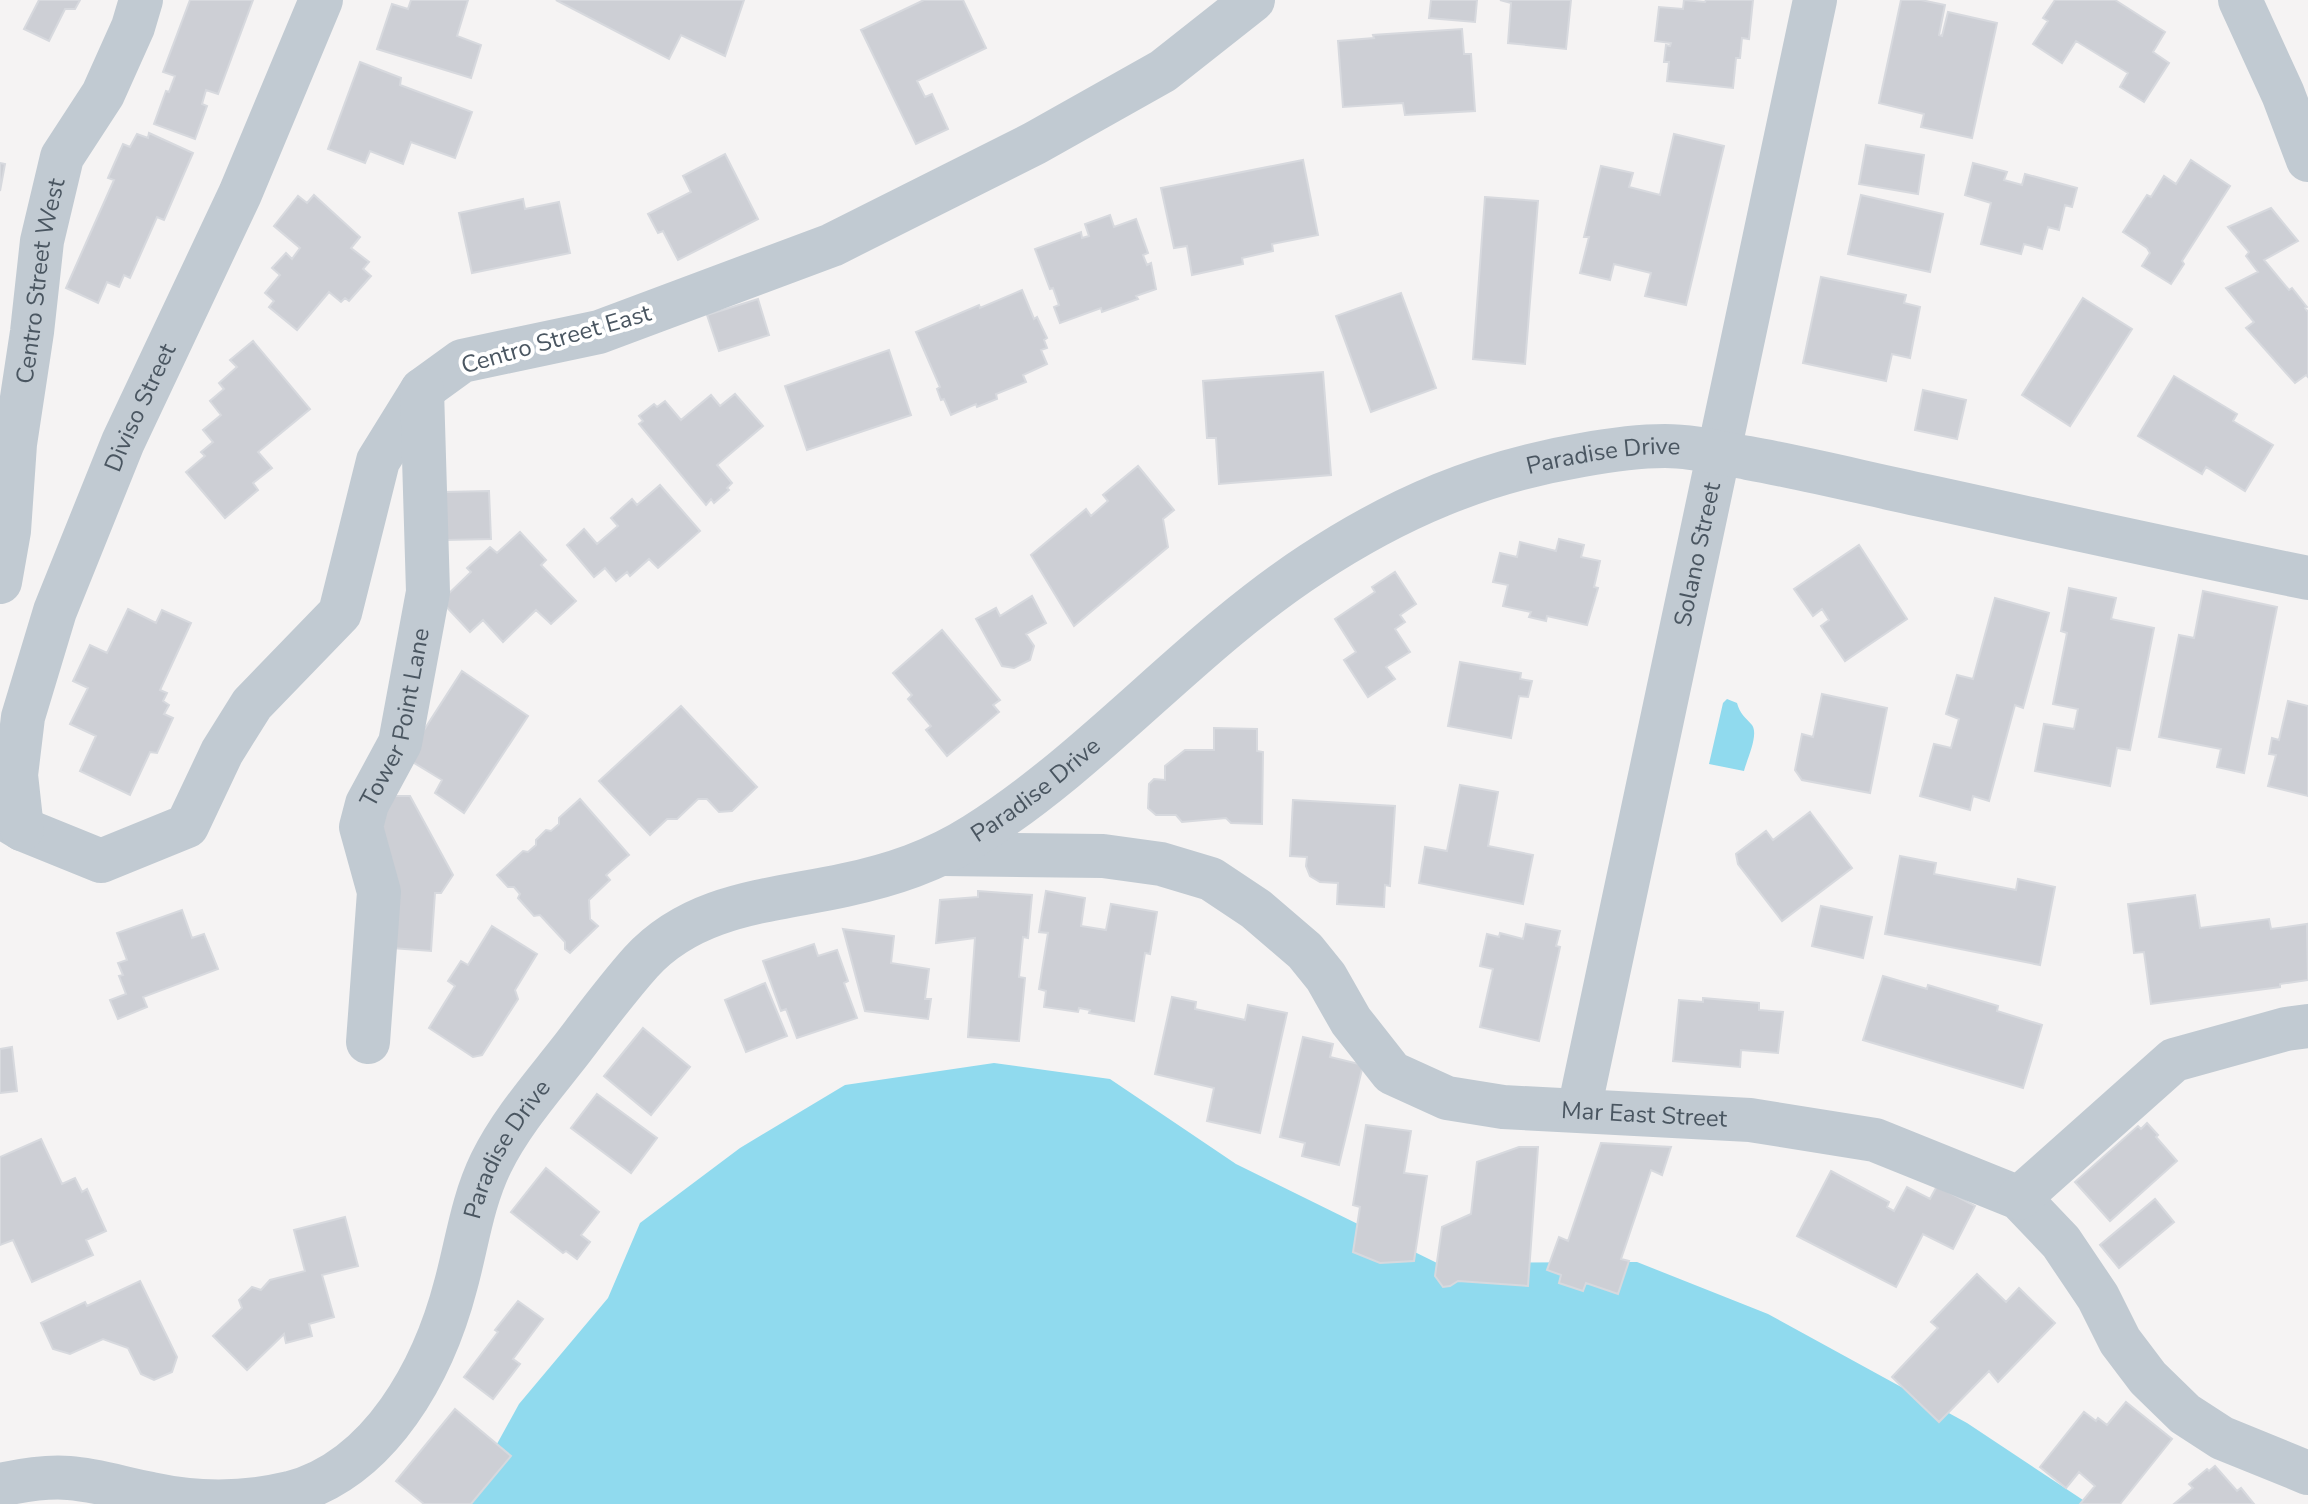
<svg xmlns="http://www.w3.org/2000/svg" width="2308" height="1504" font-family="'Nunito Sans',sans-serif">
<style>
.water{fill:#90daee}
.building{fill:#cdcfd5;stroke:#d7d9de;stroke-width:2}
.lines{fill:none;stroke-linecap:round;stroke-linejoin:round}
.minor{stroke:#c1cad2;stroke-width:44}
.labels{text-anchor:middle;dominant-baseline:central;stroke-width:8;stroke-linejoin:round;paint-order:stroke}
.street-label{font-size:24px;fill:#4a5661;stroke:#fff}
</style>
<rect width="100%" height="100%" fill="#f5f3f3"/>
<path class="water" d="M1727 699 1737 703C1740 714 1745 717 1752 725 1759 735 1747 759 1744 771L1709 764 1723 703Z
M994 1063 1110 1079 1236 1164 1437 1263 1637 1262 1768 1314 1967 1423 2089 1504H464L519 1404 608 1298 640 1223 740 1148 845 1085Z"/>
<path class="building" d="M39 0H80L75 9H65L49 41 24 29Z
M190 0H253L218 94 206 90 202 104 207 106 195 139 154 124 166 91 169 92 175 76 163 72Z
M411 0H468L457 36 481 45 471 78 377 49 392 4 408 9Z
M556 0H744L725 56 681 35 669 59Z
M924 0H963L986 48 917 81 925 97 932 94 948 129 916 144 861 30Z
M1431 0H1477L1475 22 1429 18Z
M1500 0H1571L1566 49 1508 43 1511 3Z
M1684 0 1705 2 1706 0H1753L1749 39 1742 38 1740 58H1736L1733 88 1667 81 1669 62H1664L1666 45 1670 46 1671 43 1655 41 1659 7 1683 9Z
M1901 0H1921L1945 5 1939 35 1942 36 1948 12 1997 23 1972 138 1921 127 1924 114 1879 103Z
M2055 0H2115L2165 32 2153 52 2169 63 2144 102 2120 87 2128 73 2076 41 2062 63 2033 44 2048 21 2043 18Z
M1462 29 1464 54H1471L1475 111 1405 115 1403 103 1343 107 1338 41 1374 38 1373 35Z
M360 62 401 78 400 85 472 112 455 158 411 142 403 164 370 151 365 163 328 149Z
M149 133 193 153 164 220 157 217 130 278 124 275 119 287 107 282 98 303 66 288 114 180 108 178 123 144 130 147 137 134 148 138Z
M1674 134 1724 146 1686 305 1645 296 1651 273 1614 264 1610 280 1580 273 1589 237H1584L1601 166 1633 173 1629 187 1660 195Z
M1866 145 1924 155 1918 194 1859 184Z
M725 154 758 219 678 260 663 231 658 233 648 214 691 192 683 176Z
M1303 160 1318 235 1272 244 1273 251 1242 258 1243 264 1192 275 1187 246 1174 248 1161 188Z
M2191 160 2230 186 2182 261 2184 264 2171 284 2142 266 2150 253 2147 248 2123 232 2147 195 2151 197 2164 176 2176 184Z
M0 163 5 164 0 191Z
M1973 163 2007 172 2004 180 2022 185 2025 174 2077 188 2072 207 2065 205 2059 230 2048 227 2042 249 2024 244 2021 254 1981 244 1991 203 1965 195Z
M314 195 360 237 351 248 369 262 363 269 371 276 349 301 345 298 341 302 329 292 297 330 269 307 274 301 265 293 280 275 272 268 286 253 292 259 300 248 274 226 298 196 307 203Z
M1861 195 1943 214 1930 272 1848 254Z
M1485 197 1538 201 1525 364 1473 359Z
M523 199 525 209 559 202 570 253 472 273 459 213Z
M2271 208 2298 241 2264 260 2289 290 2292 288 2307 307 2305 308 2308 312V377L2306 375 2295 383 2246 328 2254 322 2226 288 2258 272 2246 256 2249 252 2228 227Z
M1110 215 1114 227 1136 219 1148 253 1143 255 1147 265 1151 263 1156 289 1136 296 1138 299 1102 312 1101 308 1060 323 1054 307 1059 305 1053 288 1050 289 1035 249 1081 232 1082 238 1089 236 1085 224Z
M1821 277 1906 295 1904 303 1920 307 1910 358 1892 354 1886 381 1803 363Z
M1022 290 1034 319 1037 317 1047 338 1044 340 1047 348 1041 350 1047 364 1023 375 1026 382 996 394 997 399 977 407 976 404 951 415 944 399 941 400 937 389 940 387 916 332 979 305 980 308Z
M1401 293 1436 388 1371 412 1336 316Z
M2083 298 2132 329 2070 426 2022 395Z
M758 299 769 335 719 351 707 315Z
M253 341 310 409 258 452 272 468 253 483 258 490 225 518 186 472 205 456 201 452 213 442 203 430 221 415 210 401 224 389 219 383 237 367 230 360Z
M889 350 911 415 807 450 785 386Z
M1323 372 1331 475 1219 484 1216 438H1207L1203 381Z
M2174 376 2237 414 2233 421 2273 445 2245 491 2206 467 2202 474 2138 436Z
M1923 390 1966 400 1957 439 1915 430Z
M735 394 763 426 717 465 732 483 727 488 729 490 714 503 711 499 706 505 639 424 643 421 639 416 654 404 657 407 665 401 681 420 711 395 720 406Z
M1138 466 1174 510 1163 519 1168 547 1074 626 1031 555 1086 509 1091 516 1108 501 1103 495Z
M660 485 700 531 658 568 649 559 630 576 627 572 616 581 605 568 594 577 567 545 584 529 597 544 618 526 611 518 632 499 637 505Z
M489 491 491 539 446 540 444 492Z
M520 532 546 560 541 565 576 601 551 624 536 610 503 642 483 620 470 632 441 601 471 572 467 568 490 547 497 553Z
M1559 539 1584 545 1581 557 1600 561 1594 587 1598 588 1587 625 1547 616 1546 621 1529 617 1531 612 1503 606 1508 585 1493 582 1500 553 1517 557 1520 542 1556 551Z
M1859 545 1907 619 1845 661 1821 626 1829 620 1822 609 1813 616 1794 589Z
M1395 572 1416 604 1400 615 1405 622 1395 629 1410 652 1386 667 1395 679 1368 697 1344 660 1356 652 1335 619 1375 592 1372 587Z
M2069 588 2116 598 2111 619 2154 628 2130 750 2117 748 2110 786 2035 771 2044 724 2074 729 2078 709 2053 704 2067 633 2061 631Z
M2203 591 2277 607 2244 773 2217 767 2221 749 2159 737 2179 635 2194 638Z
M1032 596 1046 623 1026 634 1034 646 1030 660 1014 668 1002 666 976 619 996 608 1000 616Z
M1995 598 2049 613 2023 708 2015 705 1989 801 1973 796 1970 810 1920 796 1934 744 1951 748 1959 719 1946 714 1957 675 1973 679Z
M128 609 156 623 162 610 191 623 160 690 167 693 163 701 169 705 164 714 173 718 157 753 150 752 130 795 80 771 96 736 70 724 88 688 73 681 90 645 107 653Z
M942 630 1000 700 993 705 999 712 947 756 926 730 931 726 908 699 912 695 893 673Z
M1460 662 1521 673 1520 679 1532 681 1528 697 1519 696 1511 738 1448 726Z
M462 671 528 716 464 813 435 793 442 780 406 758Z
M1822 694 1887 708 1870 793 1802 780 1795 770 1802 734 1813 737Z
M2288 701 2308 706V796L2268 786 2276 755 2269 754 2272 738 2279 740Z
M681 706 757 787 732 811 719 812 707 799H698L677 819H667L650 835 599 781Z
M1214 728 1257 729V751L1263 752 1262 824 1231 823 1226 818 1182 822 1176 815H1156L1148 808 1149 784 1154 779 1165 780V766L1185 750H1214Z
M1460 785 1498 792 1488 846 1533 855 1523 904 1419 883 1425 847 1447 851Z
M384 796H410L453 875 441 893H435L431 951 392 948 368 824Z
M580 799 629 855 606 875 610 880 589 900 590 919 598 926 570 953 565 949V942L540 915 534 916 518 898 520 894 514 887H508L497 875 523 851 528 852 536 845V840L546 830 551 831 559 824V818Z
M1293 800 1395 806 1390 886 1385 885 1384 907 1337 904 1338 883 1320 882 1310 876 1306 866 1307 857 1290 856Z
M1810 812 1852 868 1782 921 1738 864 1736 854 1766 831 1773 840Z
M1900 856 1936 863 1934 874 2016 890 2018 879 2055 887 2040 965 1885 934Z
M978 891 1032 895 1028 938 1023 937 1019 977 1025 978 1019 1041 968 1037 975 938 936 943 940 900 978 897Z
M1046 891 1085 898 1081 926 1106 930 1111 904 1157 912 1150 954 1145 953 1134 1021 1089 1013 1090 1010 1079 1008 1078 1012 1044 1007 1046 991 1039 989 1048 933 1039 932Z
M2195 895 2200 928 2269 919 2271 929 2307 924 2308 980 2280 984V987L2151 1004 2144 952 2134 953 2128 904Z
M1821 906 1872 917 1863 958 1812 946Z
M182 910 192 938 204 934 218 969 143 997 147 1007 118 1019 110 1000 126 994 119 976 123 975 118 963 127 960 117 933Z
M1526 924 1560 931 1556 946 1560 947 1539 1041 1480 1027 1493 969 1480 966 1487 934 1499 937 1500 933 1523 939Z
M492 926 537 954 515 990 518 999 482 1055 473 1057 429 1028 455 986 448 981 461 961 468 965Z
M843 929 894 936 891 963 929 969 925 999H931L928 1019 865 1011Z
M814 944 818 956 837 950 848 981 844 983 857 1018 797 1038 786 1009 781 1011 763 961Z
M1883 976 1927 989 1928 985 1998 1006 1997 1011 2042 1025 2023 1088 1863 1040Z
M765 983 787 1036 746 1052 725 1000Z
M1172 997 1196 1002 1195 1009 1245 1020 1248 1005 1287 1013 1260 1133 1207 1121 1214 1088 1155 1074Z
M1703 998 1759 1003V1010L1783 1012 1778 1053 1741 1050 1740 1067 1673 1061 1679 1000 1703 1002Z
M643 1028 690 1067 651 1115 604 1076Z
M1303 1037 1333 1044 1330 1057 1363 1065 1339 1165 1302 1156 1305 1143 1280 1137Z
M12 1047 17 1091 0 1093V1049Z
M597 1094 657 1138 631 1173 571 1128Z
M2147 1123 2158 1135 2156 1137 2177 1161 2110 1221 2075 1182 2138 1126 2141 1129Z
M1366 1125 1411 1131 1404 1173 1427 1176 1414 1261 1380 1263 1353 1252 1360 1207 1353 1205Z
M41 1139 62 1184 75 1178 82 1192 87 1189 106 1231 86 1240 93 1255 32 1282 13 1240 0 1245V1157Z
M1601 1143 1671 1147 1662 1175 1651 1170 1621 1259 1629 1261 1618 1294 1586 1283 1583 1291 1559 1283 1561 1275 1547 1270 1559 1237 1568 1241Z
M1519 1147H1538L1528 1286 1458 1281 1450 1286 1443 1287 1435 1276 1442 1227 1471 1214 1477 1162Z
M546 1168 599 1212 581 1235 590 1242 577 1259 566 1251 563 1253 511 1212Z
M1831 1171 1889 1202 1887 1207 1894 1211 1907 1187 1930 1199 1937 1186 1975 1206 1953 1249 1923 1234 1896 1287 1797 1236Z
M2155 1199 2174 1222 2119 1268 2100 1245Z
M345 1217 358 1266 322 1275 334 1317 309 1324 312 1336 286 1343 284 1334 247 1370 213 1336 242 1308 239 1300 252 1287 261 1290 270 1280 305 1271 294 1230Z
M1977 1274 2006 1302 2019 1288 2055 1323 1998 1382 1989 1371 1939 1422 1892 1377 1938 1328 1931 1322Z
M140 1281 177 1357 172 1372 154 1380 141 1374 128 1348 103 1339 70 1354 53 1349 41 1323 85 1302 87 1306Z
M518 1301 543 1319 513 1359 520 1364 493 1399 464 1377 498 1332 495 1330Z
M2126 1402 2172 1439 2120 1504H2080L2095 1486 2079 1472 2066 1488 2040 1467 2084 1412 2096 1421 2098 1418 2107 1425Z
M455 1409 511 1456 471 1504H424L396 1481Z
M2215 1466 2237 1491 2241 1488 2254 1504H2174L2193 1488 2189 1484 2207 1469 2209 1471Z"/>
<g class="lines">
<g class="minor">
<path d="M2240 0 2283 94 2308 160"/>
<path id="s1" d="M0 582 9 531 15 444 32 332 42 241 62 157 103 94 133 27 141 0"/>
<path d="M0 816 22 829 101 861 187 826 222 752 252 704 340 613 378 461 422 390 462 361 599 332 832 245 1035 143 1163 71 1253 0"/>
<path id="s2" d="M22 829 16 775 23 717 55 611 123 442 240 194 321 0"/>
<path id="s3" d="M943 854 1103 856 1161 864 1211 879 1256 909 1305 951 1326 977 1351 1021 1392 1073 1447 1098 1503 1107 1750 1120 1875 1140 2019 1198 2061 1242 2098 1297 2120 1341 2148 1378 2185 1414 2222 1438 2308 1473"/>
<path id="s4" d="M368 1042 379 892 361 827 367 804 400 743 428 592 422 390"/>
<path id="s5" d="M1579 1110 1815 0"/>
<path d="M2019 1198 2174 1060 2286 1029 2308 1026"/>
<path id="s6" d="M0 1485C23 1480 46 1476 69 1478 97 1480 124 1489 151 1494 197 1504 244 1504 290 1493 381 1469 434 1369 456 1284 467 1244 472 1202 491 1163 511 1122 543 1086 571 1050 594 1020 616 990 641 962 695 903 772 901 845 885 892 875 934 861 975 835 1097 758 1191 643 1312 564 1397 508 1481 472 1582 455 1609 450 1637 446 1665 446 1693 446 1720 453 1748 458 1798 467 1848 479 1898 490 2035 520 2171 550 2308 578"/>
</g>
</g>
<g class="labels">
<g class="street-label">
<text stroke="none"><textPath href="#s1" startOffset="304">Centro Street West</textPath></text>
<text transform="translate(556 339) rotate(-16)">Centro Street East</text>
<text stroke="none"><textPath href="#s2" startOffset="444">Diviso Street</textPath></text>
<text stroke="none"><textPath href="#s6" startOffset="2060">Paradise Drive</textPath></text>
<text stroke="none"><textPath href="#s5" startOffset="568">Solano Street</textPath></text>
<text stroke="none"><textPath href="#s4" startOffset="334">Tower Point Lane</textPath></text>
<text stroke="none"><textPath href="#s6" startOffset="1388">Paradise Drive</textPath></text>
<text stroke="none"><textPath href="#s3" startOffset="798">Mar East Street</textPath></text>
<text stroke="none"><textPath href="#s6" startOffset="718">Paradise Drive</textPath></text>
</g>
</g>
</svg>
